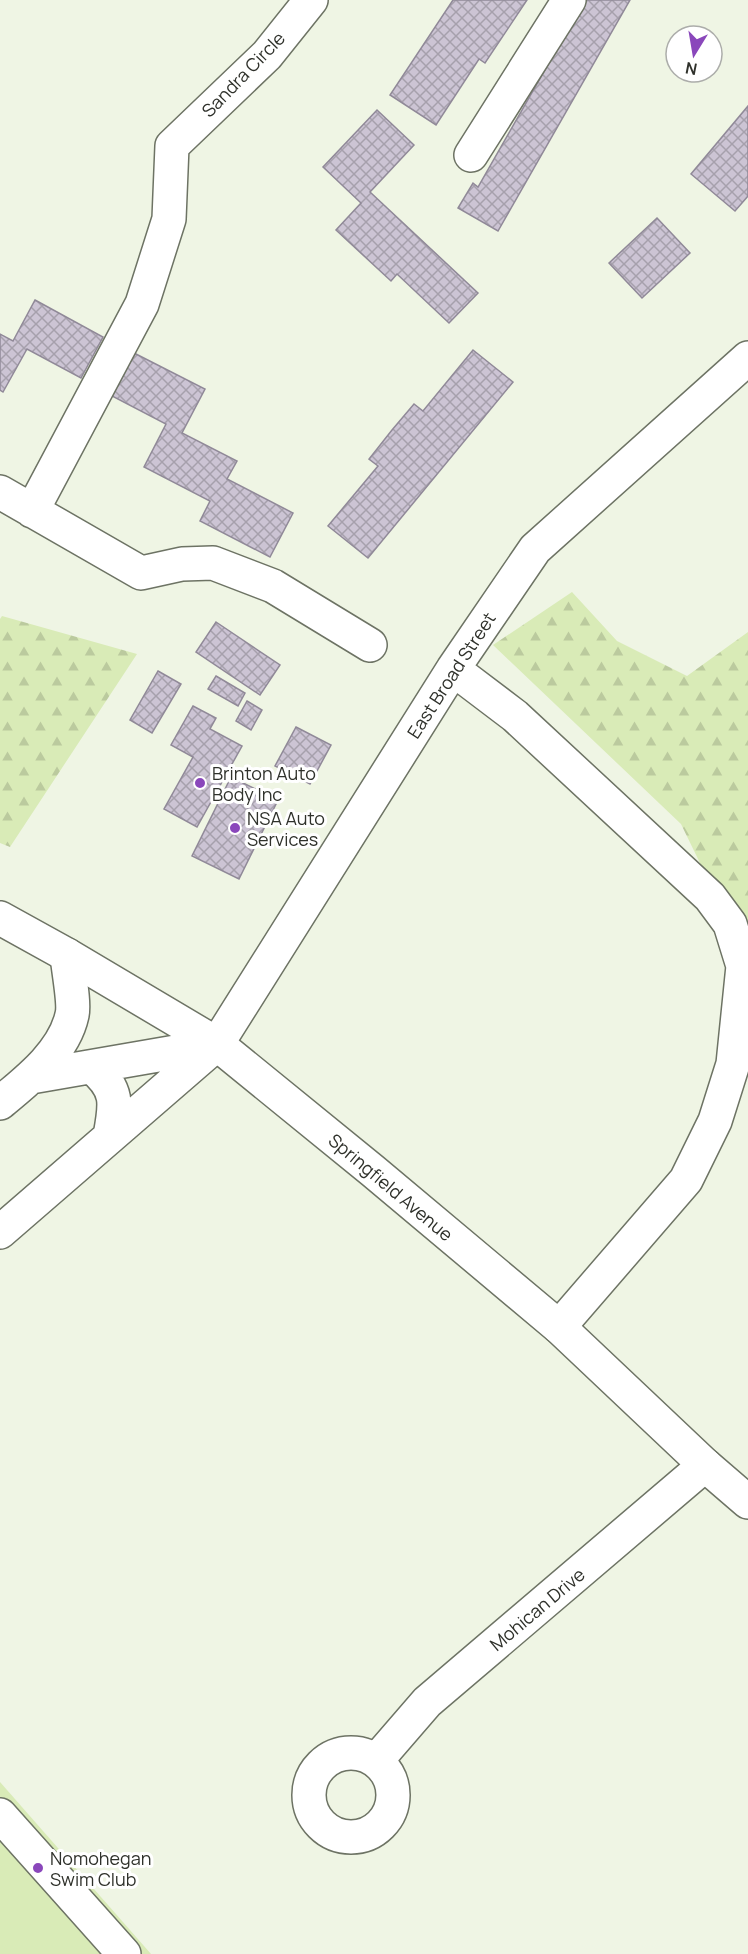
<svg xmlns="http://www.w3.org/2000/svg" width="748" height="1954" font-family="Manrope,sans-serif">
<style>
.forest{fill:url(#forest-firs)}
.pitch{fill:#d9ebb7}
.building{fill:url(#building-cross-hatch);stroke:#908998;stroke-width:1.5}
.lines{fill:none;stroke-linecap:round;stroke-linejoin:round}
.minor-casing{stroke:#6d7364;stroke-width:36}
.major-casing{stroke:#6d7364;stroke-width:36}
.minor{stroke:#fff;stroke-width:33}
.major{stroke:#fff;stroke-width:33}
.poi-dot{fill:#8a47bb;stroke:#fff;stroke-width:2}
.labels{text-anchor:middle;dominant-baseline:central;stroke-width:6;stroke-linejoin:round;paint-order:stroke}
.street-label{font-size:18px;fill:#2f312b;stroke:#fff}
.poi-label{font-size:18px;fill:#2f312b;stroke:#fff;text-anchor:start}
</style>
<defs>
<pattern id="forest-firs" width="22" height="20" patternUnits="userSpaceOnUse" patternTransform="scale(1.5)"><rect width="22" height="20" fill="#d9ebb7"/><path d="M5 1l3.5 6h-7zM16 11l3.5 6h-7z" fill="#bbca9e"/></pattern>
<pattern id="building-cross-hatch" width="8" height="8" patternUnits="userSpaceOnUse" patternTransform="scale(1.5)"><rect width="8" height="8" fill="#ccc4d4"/><path d="M0 0l8 8M0 8l8-8" fill="none" stroke="#a6a0ac"/></pattern>
</defs>
<rect width="100%" height="100%" fill="#eff5e4"/>
<path class="forest" d="M572 592 617 641 687 676 748 632V962L681 824 493 645Z
M2 616 137 654 10 847 0 843V619Z"/>
<path class="pitch" d="M0 1782 151 1954H0Z"/>
<path class="building" d="M453 0H527L485 63 479 59 436 125 390 95Z
M585 0H630L498 231 458 208 473 183 478 187Z
M748 106V196L735 211 691 174Z
M377 110 414 145 370 192 478 293 449 323 397 274 391 281 336 230 361 203 323 167Z
M657 218 690 253 642 298 609 263Z
M35 300 103 337 81 378 27 349 3 392 0 390V334L13 341Z
M473 350 513 382 368 558 328 526 378 466 369 459 392 430 414 404 423 411Z
M134 353 205 389 182 433 237 461 227 479 293 513 270 557 200 521 210 501 144 467 166 424 112 396Z
M216 622 280 665 260 695 196 652Z
M158 671 181 684 152 733 130 720Z
M216 676 245 693 238 706 208 689Z
M247 701 262 710 251 730 236 721Z
M193 706 216 718 210 729 242 746 197 827 164 809 193 757 171 745Z
M296 727 331 745 310 784 275 766Z
M231 777 278 800 239 879 192 856Z"/>
<g class="lines">
<defs>
<path id="minor" d="M471 155 569 0
M0 492 141 573 182 564 213 563 273 586 370 645
M32 511 142 304 169 219 172 146 267 55 311 0
M453 669 515 716 710 897 730 924 743 966 733 1064 715 1121 686 1180 559 1327
M92 1067C119 1089 116 1104 110 1136
M31 1077 216 1045
M0 1103C28 1080 64 1052 72 1015 75 1003 68 969 67 955
M0 1232 217 1044 453 669 535 549 748 358
M309 1795a42 42 0 1 1 84 0a42 42 0 1 1-84 0Z
M376 1761 427 1702 705 1465
M0 1815 124 1954"/>
<path id="major" d="M0 918 67 955 217 1044 373 1171 559 1327 705 1465 748 1502"/>
</defs>
<use href="#minor" class="minor-casing"/>
<use href="#major" class="major-casing"/>
<use href="#minor" class="minor"/>
<use href="#major" class="major"/>
</g>
<g class="poi-dot">
<circle cx="200" cy="783" r="6"/>
<circle cx="235" cy="828" r="6"/>
<circle cx="38" cy="1868" r="6"/>
</g>
<g class="labels">
<g class="street-label">
<text transform="translate(243 74) rotate(-46)">Sandra Circle</text>
<text transform="translate(451 675) rotate(-57)">East Broad Street</text>
<text transform="translate(391 1187) rotate(40)">Springfield Avenue</text>
<text transform="translate(537 1609) rotate(-40)">Mohican Drive</text>
</g>
<g class="poi-label">
<text x="212" y="773">Brinton Auto<tspan x="212" dy="21">Body Inc</tspan></text>
<text x="247" y="818">NSA Auto<tspan x="247" dy="21">Services</tspan></text>
<text x="50" y="1858">Nomohegan<tspan x="50" dy="21">Swim Club</tspan></text>
</g>
</g>
<g transform="translate(694 54) rotate(191)"><circle r="28" fill="#ffffff" stroke="#acadaa" stroke-width="1.5"/>
<path d="M0-4.5L10 22L0 15L-10 22Z" fill="#8a47bb"/>
<text y="-9" font-size="16" font-weight="bold" text-anchor="middle" fill="#2f312b">N</text>
</g>
</svg>
